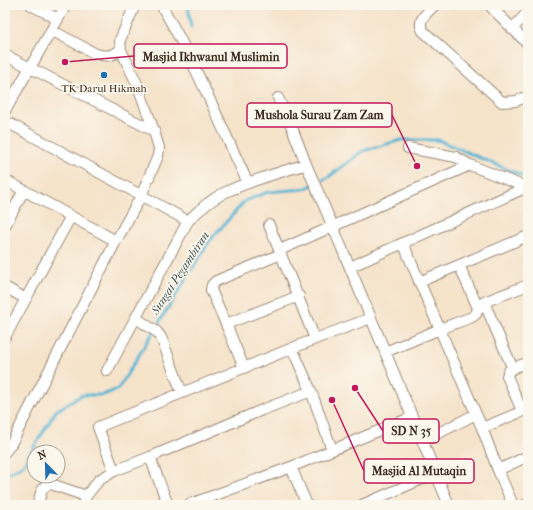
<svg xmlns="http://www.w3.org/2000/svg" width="533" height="510" font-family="'IM FELL French Canon',serif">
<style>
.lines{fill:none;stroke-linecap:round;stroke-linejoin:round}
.stream{stroke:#57b5d5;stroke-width:3}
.minor-casing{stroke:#988674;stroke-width:12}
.minor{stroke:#fff;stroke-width:10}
.poi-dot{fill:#1f6fb2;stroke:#fbf7ec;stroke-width:1.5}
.labels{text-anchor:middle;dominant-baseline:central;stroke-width:3.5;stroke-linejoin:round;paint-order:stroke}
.poi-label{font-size:11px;fill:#3b2a1e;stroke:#fbf7ec}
.water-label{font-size:12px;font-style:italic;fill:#455b5e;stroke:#fbf7ec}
.leader{fill:none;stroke:#c2185b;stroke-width:1.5}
.callout-dot{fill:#c2185b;stroke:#fbf7ec;stroke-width:1.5}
.callout{fill:#fbf7ec;stroke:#c2185b;stroke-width:1.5}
.callout-label{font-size:12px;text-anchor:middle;font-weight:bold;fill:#3b2a1e}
</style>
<rect width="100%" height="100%" fill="#fbf7ec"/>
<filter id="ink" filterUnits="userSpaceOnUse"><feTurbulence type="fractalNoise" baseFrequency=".025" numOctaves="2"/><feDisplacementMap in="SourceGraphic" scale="8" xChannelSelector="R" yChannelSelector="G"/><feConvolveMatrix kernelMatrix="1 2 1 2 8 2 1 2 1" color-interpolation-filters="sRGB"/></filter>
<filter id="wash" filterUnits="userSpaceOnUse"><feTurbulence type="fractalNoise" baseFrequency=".012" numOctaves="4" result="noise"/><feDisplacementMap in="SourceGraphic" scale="16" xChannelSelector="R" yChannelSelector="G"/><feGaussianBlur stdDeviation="0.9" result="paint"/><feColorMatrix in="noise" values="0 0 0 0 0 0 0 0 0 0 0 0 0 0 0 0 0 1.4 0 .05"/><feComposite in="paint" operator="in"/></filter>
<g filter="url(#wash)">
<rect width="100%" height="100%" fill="#f5e3ca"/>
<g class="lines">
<path class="stream" d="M188 5 191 27
M5 475 23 465 56 411 82 395H103L118 389 210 240 245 201 268 192 304 189 327 178 363 151 401 140H438L528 178"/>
</g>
</g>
<g filter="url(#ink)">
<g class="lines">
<defs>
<path id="minor" d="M31 5 58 19
M161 5C195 62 220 124 248 183
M435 5C427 13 416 20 423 31L502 102 516 101 528 96
M489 5 528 44
M512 29 528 12
M51 30 96 54C107 57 111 56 121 50
M5 55 154 131
M278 98 291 125 306 164 333 227 449 505
M5 111 66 5
M5 121 188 221
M408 148 456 157 470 165 528 188
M5 180 116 241
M269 225 315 339
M5 226 24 190
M403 243 482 428 498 470 513 505
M280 250 470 165
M459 265 478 308
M350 267 527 187
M419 282 528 236
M5 287 26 299
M484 302 513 369
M136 318 157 332 161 337 182 393
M226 324 299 296
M5 337 71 216
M292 348 311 391 332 450
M385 352 440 329 472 317 476 314 478 308 484 302 528 285
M244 368 226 324 211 290 212 285 216 281 281 254
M107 371 188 221C198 211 209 201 222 194 247 181 279 173 306 164
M522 411 507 376C508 375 508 373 508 372 510 368 524 364 528 363
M482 428 528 409
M423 441 476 414
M5 452 11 444 116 241 141 196 158 156 159 148 154 131 138 86 121 50 120 40 135 5
M150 457 168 505
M291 467 307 505
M498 470 528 456
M114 471 98 427 315 339 371 318
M38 505C40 497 41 484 51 484L86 496
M83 505 86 496 99 480 114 471 150 457 262 410 311 391
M188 505 291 467 412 417
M362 505 436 473
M525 505 528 504"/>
</defs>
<use href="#minor" class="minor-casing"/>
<use href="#minor" class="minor"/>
</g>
</g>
<circle class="poi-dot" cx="104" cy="75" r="4"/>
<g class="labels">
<g class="poi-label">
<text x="104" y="88">TK Darul Hikmah</text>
</g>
<g class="water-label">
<text transform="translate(180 273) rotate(-57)">Sungai Pegambiran</text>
</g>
</g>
<path class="leader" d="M65 62L134 56M417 166L392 115M355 388L383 431M332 400L364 471"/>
<g class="callout-dot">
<circle cx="65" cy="62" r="4"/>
<circle cx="417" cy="166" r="4"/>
<circle cx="355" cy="388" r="4"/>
<circle cx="332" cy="400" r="4"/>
</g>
<g class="callout">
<rect x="134" y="44" width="153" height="24" rx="4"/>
<rect x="247" y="103" width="145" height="24" rx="4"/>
<rect x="383" y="419" width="56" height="24" rx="4"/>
<rect x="364" y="459" width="110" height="24" rx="4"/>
</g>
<g class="callout-label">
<text x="211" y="61">Masjid Ikhwanul Muslimin</text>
<text x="319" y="119">Mushola Surau Zam Zam</text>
<text x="411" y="435">SD N 35</text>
<text x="419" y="475">Masjid Al Mutaqin</text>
</g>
<rect width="533" height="510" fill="none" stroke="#fbf7ec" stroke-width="20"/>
<g transform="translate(46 464) rotate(337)"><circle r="19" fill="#fbf7ec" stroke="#aea59a"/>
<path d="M0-3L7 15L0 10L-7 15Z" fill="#1f6fb2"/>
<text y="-6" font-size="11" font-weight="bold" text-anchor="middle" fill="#3b2a1e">N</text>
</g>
</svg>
